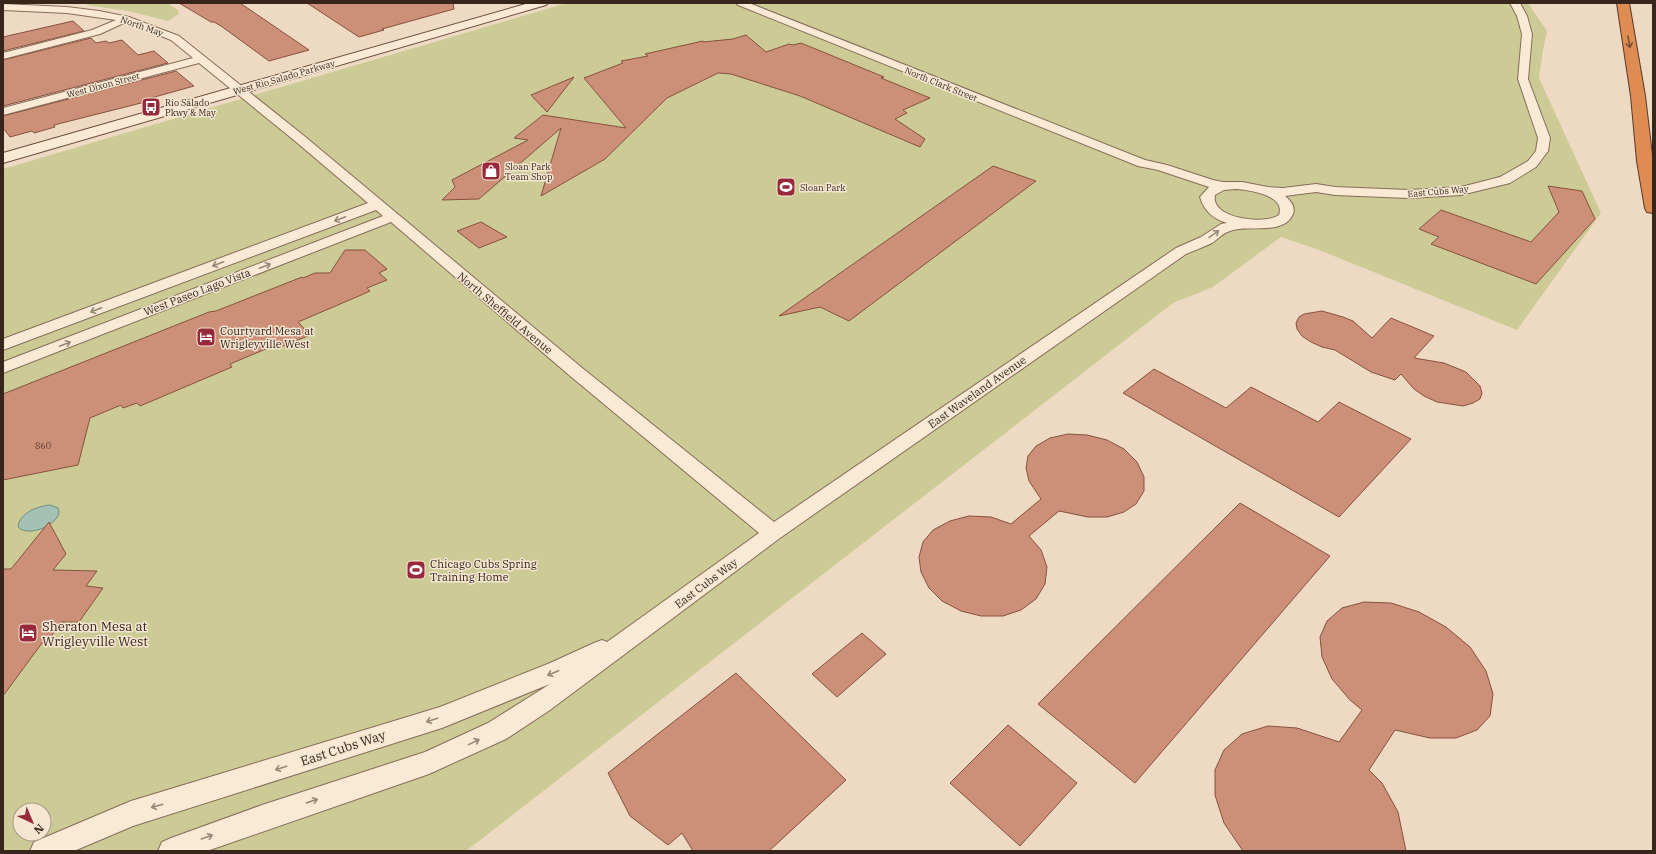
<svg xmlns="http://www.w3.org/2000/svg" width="1656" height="854" font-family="'IBM Plex Serif',serif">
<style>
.green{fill:#cccb96;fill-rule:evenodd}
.water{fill:#a4c1b4;stroke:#6b8f81}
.building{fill:#cc8f78;stroke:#87513f}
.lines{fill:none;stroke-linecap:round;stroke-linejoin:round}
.street-casing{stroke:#886b59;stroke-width:2}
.secondary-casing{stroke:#6a4c3c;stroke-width:2}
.highway-casing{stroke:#563a2d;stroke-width:2}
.street{fill:#f9e9d5;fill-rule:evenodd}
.secondary{fill:#f9e9d5;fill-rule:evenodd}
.highway{fill:#de8c52;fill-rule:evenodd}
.oneway{stroke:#7a4f32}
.oneway2{stroke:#988879}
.labels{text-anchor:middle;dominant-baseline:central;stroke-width:3;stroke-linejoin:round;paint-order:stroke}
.far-street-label{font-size:9px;fill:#38261d;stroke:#f5e6d2}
.far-poi-label{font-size:9px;fill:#38261d;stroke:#f5e6d2;text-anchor:start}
.number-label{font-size:9px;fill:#5d4034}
.street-label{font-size:11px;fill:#38261d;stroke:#f5e6d2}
.poi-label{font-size:11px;fill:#38261d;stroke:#f5e6d2;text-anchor:start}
.near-poi-label{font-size:13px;fill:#38261d;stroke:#f5e6d2;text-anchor:start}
.near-street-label{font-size:13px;fill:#38261d;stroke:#f5e6d2}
</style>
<rect width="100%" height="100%" fill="#eedac2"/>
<path class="green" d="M93 3H167L178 10 179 14 168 21 128 11 86 5Z
M567 3H1528L1547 31 1543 50 1539 78 1601 213 1517 330 1319 250 1281 237 1213 287 1173 303 466 851H3V169ZM20 810H44V834H20Z"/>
<path class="water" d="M50 505 58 508C65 522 29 539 18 527 19 513 38 506 50 505Z"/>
<path class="building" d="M179 3H240L309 50 269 61 221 26 214 22H211Z
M307 3H453L454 9 382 29 384 30 359 37Z
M73 21 84 31 3 51V37Z
M746 35 766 52 789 44 793 45 801 43 884 77 881 78 930 98 903 110 907 113 895 119 925 139 920 147 800 96 731 74 718 73 667 98 605 159 541 196 561 128 479 199 442 200 455 187 452 180 528 140 514 138 543 115 626 128 584 78 623 63 621 61 648 56 645 54 703 41V42L733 39Z
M91 38 96 43 106 41 109 43 122 40 138 55 154 51 168 63 3 106V60Z
M176 71 194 86 151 98 153 100 54 125 55 127 34 133 32 131 10 137 3 128V116Z
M574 77 547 112 531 95Z
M993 166 1036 181 849 321 820 307 779 316Z
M1548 186 1582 191 1595 219 1536 284 1431 244 1439 237 1419 229 1441 210 1531 242 1559 212Z
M481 222 507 237 479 248 457 231Z
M345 250H365L387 269 379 273 387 280 367 288 370 291 359 296 298 322 310 335 276 349 273 346 230 364 232 367 140 406 137 403 123 408 121 405 90 418 78 465 3 480V394L209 312 216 311 302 277 303 278 315 273H330Z
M1322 311 1343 317 1353 321 1372 338 1391 318 1434 336 1414 358 1444 363 1466 372 1480 386 1482 393 1480 399 1473 403 1463 406 1437 402 1424 396 1414 389 1401 374 1395 380 1371 372 1335 350 1322 347 1311 342 1302 336 1297 329 1296 323 1299 317 1304 314Z
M1154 369 1226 408 1251 387 1318 422 1339 402 1411 439 1339 517 1123 393Z
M1068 434 1087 435 1107 440 1124 449 1137 462 1144 477V491L1136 504 1124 512 1107 517H1088L1059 511 1029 536 1041 550 1047 567 1045 584 1036 599 1021 610 1003 616H981L961 611 942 601 929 588 921 572 919 557 923 542 933 530 950 521 969 516 991 517 1011 524 1041 499 1029 481 1026 468 1028 456 1036 446 1050 438Z
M1240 503 1330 556 1135 783 1038 704Z
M49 522 66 554 53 570 97 571 86 586 103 588 79 622H61L46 644 42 643 3 696V569H11Z
M1364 602 1391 603 1419 612 1446 627 1470 647 1486 671 1493 694 1490 716 1477 730 1456 738H1430L1395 730 1369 770 1382 783 1398 812 1406 851H1243L1224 823 1215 795V770L1224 750 1242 734 1268 726 1297 728 1339 742 1362 710 1350 700 1332 679 1322 657 1320 637 1327 621 1342 608Z
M862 633 886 654 837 697 812 674Z
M736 673 846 780 769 851H693L682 833 668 845 630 816 608 773Z
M1008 725 1077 783 1020 846 950 783Z"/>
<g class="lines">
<defs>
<path id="street" d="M736 3H749L1145 160 1167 165 1213 180 1223 182H1242L1268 187 1283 188 1316 184 1335 187 1409 190 1461 187 1500 177 1528 161 1536 151 1538 138 1518 79 1522 34 1517 16 1510 3H1520L1527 16 1532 34 1528 79 1550 138 1548 151 1536 167 1510 183 1461 195 1409 198 1335 195 1316 192 1285 196C1290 200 1296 207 1293 214 1284 236 1247 224 1230 231 1223 233 1218 239 1212 243 1204 247 1195 250 1186 254L780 538 550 710 506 739 429 774 207 851H158L162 842 171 838 262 805 425 752 488 723 550 684 442 728 133 826 74 851H30L34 842 131 801 440 707 550 663 594 643 602 640 607 642 759 533 569 375 391 222 3 373V362L383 216 376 210 3 350V339L368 203 295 141 199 63 3 115V108L193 58 171 40 126 22 100 34 3 59V53L92 30 116 20 67 13 3 10V4L67 7 99 11 129 17 179 36 303 135 581 367 774 522 1176 248 1201 237 1221 224 1227 223C1213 219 1204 211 1200 197L1209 187 1158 170 1138 166 738 5ZM1236 189C1249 190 1286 195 1279 215 1265 225 1210 219 1215 195L1224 190Z"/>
<path id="secondary" d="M529 3H548L546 5 3 163V153Z"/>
<path id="highway" d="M1617 3H1629L1645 96 1653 163V213L1647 212 1645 208 1637 161 1631 96Z"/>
</defs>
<use href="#street" class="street-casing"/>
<use href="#secondary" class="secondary-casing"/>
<use href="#highway" class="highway-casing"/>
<use href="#street" class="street"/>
<use href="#secondary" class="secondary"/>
<use href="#highway" class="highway"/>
</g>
<defs><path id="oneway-shaft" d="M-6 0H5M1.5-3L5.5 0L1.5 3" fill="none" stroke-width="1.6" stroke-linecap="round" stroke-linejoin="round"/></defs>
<use class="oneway" href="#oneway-shaft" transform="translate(1629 42) rotate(80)"/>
<g class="oneway2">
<use href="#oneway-shaft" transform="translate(340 219) rotate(159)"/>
<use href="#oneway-shaft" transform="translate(1214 234) rotate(-35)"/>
<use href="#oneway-shaft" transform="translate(218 264) rotate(159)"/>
<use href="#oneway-shaft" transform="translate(265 266) rotate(-21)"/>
<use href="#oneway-shaft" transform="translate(96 310) rotate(159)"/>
<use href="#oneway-shaft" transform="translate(65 344) rotate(-21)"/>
<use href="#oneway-shaft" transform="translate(553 673) rotate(157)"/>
<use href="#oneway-shaft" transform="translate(432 720) rotate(162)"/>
<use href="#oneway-shaft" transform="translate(474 742) rotate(-26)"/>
<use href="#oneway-shaft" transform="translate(281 768) rotate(162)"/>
<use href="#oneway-shaft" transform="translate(312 801) rotate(-19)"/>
<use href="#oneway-shaft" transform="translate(157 806) rotate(164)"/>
<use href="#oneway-shaft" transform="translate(207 837) rotate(-20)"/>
</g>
<defs>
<symbol id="bus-square" viewBox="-11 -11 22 22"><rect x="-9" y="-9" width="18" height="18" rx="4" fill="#97293a" stroke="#f5e6d2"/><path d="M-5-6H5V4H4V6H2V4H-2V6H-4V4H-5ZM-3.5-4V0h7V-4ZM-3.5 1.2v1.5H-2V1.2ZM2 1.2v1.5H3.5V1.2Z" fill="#fff"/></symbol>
<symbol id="shop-square" viewBox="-11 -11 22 22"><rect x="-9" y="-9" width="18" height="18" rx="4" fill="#97293a" stroke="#f5e6d2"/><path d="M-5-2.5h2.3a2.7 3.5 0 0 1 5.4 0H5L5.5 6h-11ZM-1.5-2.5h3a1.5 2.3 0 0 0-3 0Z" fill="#fff"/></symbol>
<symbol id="stadium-square" viewBox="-11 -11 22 22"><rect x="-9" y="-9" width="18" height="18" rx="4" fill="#97293a" stroke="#f5e6d2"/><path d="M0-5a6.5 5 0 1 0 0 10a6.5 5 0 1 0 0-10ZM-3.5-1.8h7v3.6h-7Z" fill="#fff"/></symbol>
<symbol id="hotel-square" viewBox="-11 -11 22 22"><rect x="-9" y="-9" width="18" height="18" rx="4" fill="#97293a" stroke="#f5e6d2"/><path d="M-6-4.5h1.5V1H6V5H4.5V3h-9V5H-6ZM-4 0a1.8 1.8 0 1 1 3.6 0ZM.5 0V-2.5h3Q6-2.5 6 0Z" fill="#fff"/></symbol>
</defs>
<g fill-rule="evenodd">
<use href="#bus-square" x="140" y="96" width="22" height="22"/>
<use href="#shop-square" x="480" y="160" width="22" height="22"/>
<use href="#stadium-square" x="775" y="176" width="22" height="22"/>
<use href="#hotel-square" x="195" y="326" width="22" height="22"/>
<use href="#stadium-square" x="405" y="559" width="22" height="22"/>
<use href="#hotel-square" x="17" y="622" width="22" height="22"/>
</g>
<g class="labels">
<g class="far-street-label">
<text transform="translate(142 26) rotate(19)">North May</text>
<text transform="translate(284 77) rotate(-16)">West Rio Salado Parkway</text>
<text transform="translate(941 84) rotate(22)">North Clark Street</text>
<text transform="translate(103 85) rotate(-15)">West Dixon Street</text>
<text transform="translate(1438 191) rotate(-5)">East Cubs Way</text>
</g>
<g class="far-poi-label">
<text x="165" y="102">Rio Salado<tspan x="165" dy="10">Pkwy &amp; May</tspan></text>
<text x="505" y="166">Sloan Park<tspan x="505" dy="10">Team Shop</tspan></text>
<text x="800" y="187">Sloan Park</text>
</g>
<g class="number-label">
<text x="43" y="445">860</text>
</g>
<g class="street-label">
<text transform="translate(197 292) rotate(-21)">West Paseo Lago Vista</text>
<text transform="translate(505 313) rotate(40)">North Sheffield Avenue</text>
<text transform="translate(977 392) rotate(-35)">East Waveland Avenue</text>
<text transform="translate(706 583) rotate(-37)">East Cubs Way</text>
</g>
<g class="poi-label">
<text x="220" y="331">Courtyard Mesa at<tspan x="220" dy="13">Wrigleyville West</tspan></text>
<text x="430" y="564">Chicago Cubs Spring<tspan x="430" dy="13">Training Home</tspan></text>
</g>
<g class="near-poi-label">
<text x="42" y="626">Sheraton Mesa at<tspan x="42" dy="15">Wrigleyville West</tspan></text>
</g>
<g class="near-street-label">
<text transform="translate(343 748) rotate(-18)">East Cubs Way</text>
</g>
</g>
<rect width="1656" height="854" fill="none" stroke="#38261d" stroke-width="8"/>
<g transform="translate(32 822) rotate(136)"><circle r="19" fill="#f5e6d2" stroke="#a9998a"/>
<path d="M0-3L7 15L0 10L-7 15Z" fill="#97293a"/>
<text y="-6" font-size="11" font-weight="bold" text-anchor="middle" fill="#38261d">N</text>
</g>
</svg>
